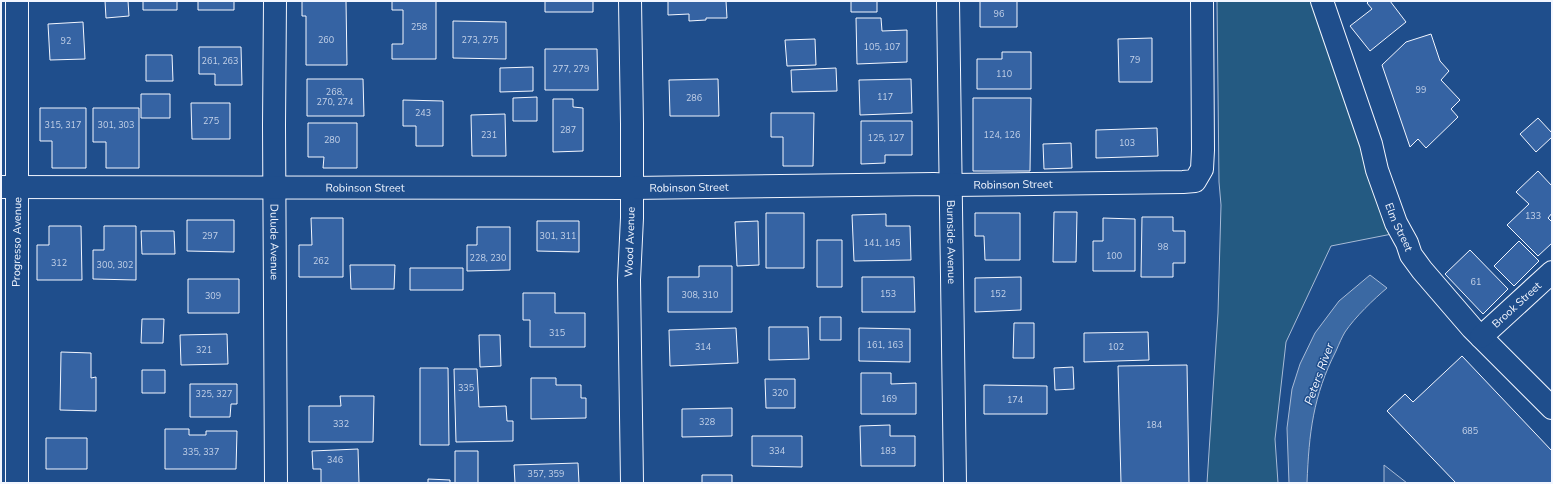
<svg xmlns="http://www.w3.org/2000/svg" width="1553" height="484" font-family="'Nunito Sans',sans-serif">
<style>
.green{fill:#245a82;stroke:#a8bbd7}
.parking{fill:#305b95;stroke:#a8bbd7}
.water{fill:#3b69a3;stroke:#a8bbd7}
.building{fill:#3563a3;stroke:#f2f6ff}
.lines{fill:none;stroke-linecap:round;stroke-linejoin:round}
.minor-casing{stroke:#f2f6ff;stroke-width:24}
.minor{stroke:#1f4e8c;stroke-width:22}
.labels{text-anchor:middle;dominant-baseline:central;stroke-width:3;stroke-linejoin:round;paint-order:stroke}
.number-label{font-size:9px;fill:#c3d1e8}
.street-label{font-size:11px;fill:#f2f6ff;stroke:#1f4e8c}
.water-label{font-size:12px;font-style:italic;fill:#f2f6ff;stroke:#1f4e8c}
</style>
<rect width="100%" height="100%" fill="#1f4e8c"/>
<path class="green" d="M1217 1H1319L1397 233 1331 246 1286 342 1275 439 1278 483H1207L1218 313 1221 205 1219 182Z"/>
<path class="parking" d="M1384 465 1407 483H1384Z"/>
<path class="water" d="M1370 275 1387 288C1374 299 1355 317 1345 332 1342 337 1339 344 1336 351 1313 396 1309 433 1307 483H1289L1287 428 1292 389 1300 364 1315 333 1339 301Z"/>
<path class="building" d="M105 1H128L129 16 106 18Z
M143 1H177V10H143Z
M198 1H234V10H198Z
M302 1H346L347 65H306V16H302Z
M392 1H436V59H392V44H403V10H392Z
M545 1H593V12H545Z
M668 1H726L727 18H706V20L689 21V14L668 15Z
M851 1H877V12H851Z
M980 1H1017V27H980Z
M1369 1H1390L1406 22 1370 51 1350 26 1372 9 1367 3Z
M856 18H881L882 31 907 30V62L857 64Z
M453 21 506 22V59L453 58Z
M83 22 85 59 50 60 48 24Z
M1431 34 1440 61 1449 71 1441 80 1460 100 1451 109 1458 117 1426 148 1418 139 1410 147 1382 65 1406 42Z
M1152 38V82H1119L1118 39Z
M815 39 816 65 787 66 785 40Z
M199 47H241L242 85H215V74H199Z
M545 49H597L598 90H545Z
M1002 52H1031V89H977V59H1002Z
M146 55H172L173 81H146Z
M533 67V91L500 92V68Z
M836 68 837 91 792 92 791 70Z
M307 79H363L364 116H307Z
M718 79 719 116H670L669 80Z
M911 79 912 113 860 115 859 80Z
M141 94H170V118H141Z
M537 97V121H513V98Z
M973 98H1031L1030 171H973Z
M553 99H573V107L583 108V151L553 152Z
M403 100 443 101V146H416V126H403Z
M191 103H230V139H192Z
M40 108H86V168H52V141H40Z
M93 108H139V168H106V142H93Z
M771 113H814L813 166H783V137H771Z
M505 114 506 156H472L471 115Z
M1538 118 1552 133V137L1536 152 1520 134Z
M861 121H912V155H885V163L861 164Z
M308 123H357V168H323L324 157H308Z
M1157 128 1158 156 1096 158V130Z
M1071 143 1072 168 1044 169 1043 144Z
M1538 171 1552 186V213L1548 218 1552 222V243L1538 256 1507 225 1529 204 1516 192Z
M1054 212H1077L1076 262H1053Z
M766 213H804V268H766Z
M975 213H1020V260H985L984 236H975Z
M886 214V226H910L911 260 854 261 852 215Z
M1142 217H1173V231H1185V263H1173V277H1141Z
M311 218H343V277H299V245H312Z
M1103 218 1135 219V271H1093V241H1103Z
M187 220H234V252L187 251Z
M537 221H579V252L537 251Z
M758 221 759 265 737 266 735 222Z
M49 226H81L82 280H37V245H49Z
M104 226H136V280L93 279V250H104Z
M477 227H510V270L467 271V245H477Z
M141 231H174L175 254H142Z
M817 240H842V287H817Z
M1519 241 1539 261 1514 286 1494 266Z
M1470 250 1508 289 1483 314 1445 274Z
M350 265H395L394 289H351Z
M699 266H732V312H668V277H699Z
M410 268H463V290H410Z
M862 277H914L915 312H862Z
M1021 277V310L975 312V278Z
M188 279H239V313H188Z
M523 293H555V313H585V347H530V320H523Z
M820 317H841V340H820Z
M142 319H164L163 343H141Z
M1014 323H1034V358H1013Z
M769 327H808L809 359 769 360Z
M736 328 738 363 670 366 669 330Z
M859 328 910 329V362L859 361Z
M1148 332 1149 360 1084 362V333Z
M227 334 228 364 181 365 180 335Z
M479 335H500L501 366 480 367Z
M61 352 91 353V378L96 377V411L60 410Z
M1462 356 1552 451V483H1456L1387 411 1405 394 1413 402Z
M1187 365 1189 483H1121L1118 366Z
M1073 367 1074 389 1055 390 1054 368Z
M420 368H448L449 445H420Z
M454 369H477L479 407 506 406 507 421H513V441L456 442Z
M142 370H165V393H142Z
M861 373H891V384L916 383V414H861Z
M531 378H556V385H581V398H586V418L531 419Z
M765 379H795V408H766Z
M190 384H237V404H231L230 417H190Z
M984 385 1047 386V414H984Z
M340 396H374L373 442H309V406H341Z
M732 408V436L682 437V409Z
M890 425V436H915V466H861L860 426Z
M165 429H189V435H206V431H237L236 469H165Z
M752 436H802V467L752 466Z
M46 438H87V469H46Z
M358 449 359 483H321V469H313L312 451Z
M455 451H478V483H455Z
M578 463 579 483H515L514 465Z
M702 475H732V483H702Z
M428 479 450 480V483H428Z"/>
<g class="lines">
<defs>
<g id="minor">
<path id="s1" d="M275 1 274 125 276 483"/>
<path d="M630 1 632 124V218L629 280 632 483"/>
<path id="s2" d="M948 1 955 483"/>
<path id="s3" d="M1322 1 1371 144 1377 170 1396 223 1407 243 1411 255 1422 270 1472 328 1552 408"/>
<path id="s4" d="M1 187 631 188 934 184 951 185 1183 182 1195 181 1202 169 1203 150 1202 1"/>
<path id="s5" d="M1481 337 1552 272"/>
<path d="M17 483V1"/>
</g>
</defs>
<use href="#minor" class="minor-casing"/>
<use href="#minor" class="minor"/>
</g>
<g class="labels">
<g class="number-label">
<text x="999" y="14">96</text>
<text x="419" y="27">258</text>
<text x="326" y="40">260</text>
<text x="480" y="40">273, 275</text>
<text x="66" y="41">92</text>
<text x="882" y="47">105, 107</text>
<text x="1135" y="60">79</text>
<text x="220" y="61">261, 263</text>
<text x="571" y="69">277, 279</text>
<text x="1004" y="74">110</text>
<text x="1421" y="90">99</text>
<text x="335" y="92">268,<tspan x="335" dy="10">270, 274</tspan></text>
<text x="885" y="97">117</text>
<text x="694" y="98">286</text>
<text x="423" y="113">243</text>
<text x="211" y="121">275</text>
<text x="63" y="125">315, 317</text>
<text x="116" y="125">301, 303</text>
<text x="568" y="130">287</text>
<text x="489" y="135">231</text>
<text x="1002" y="135">124, 126</text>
<text x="886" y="138">125, 127</text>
<text x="332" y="140">280</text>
<text x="1127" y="143">103</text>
<text x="1533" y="216">133</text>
<text x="210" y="236">297</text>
<text x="558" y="236">301, 311</text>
<text x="882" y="243">141, 145</text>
<text x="1163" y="247">98</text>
<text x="1114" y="256">100</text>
<text x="488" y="258">228, 230</text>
<text x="321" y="261">262</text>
<text x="59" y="263">312</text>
<text x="115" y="265">300, 302</text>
<text x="1476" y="282">61</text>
<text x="888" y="294">153</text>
<text x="998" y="294">152</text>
<text x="700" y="295">308, 310</text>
<text x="213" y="296">309</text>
<text x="557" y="333">315</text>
<text x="885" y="345">161, 163</text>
<text x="703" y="347">314</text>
<text x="1116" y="347">102</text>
<text x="204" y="350">321</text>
<text x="466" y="388">335</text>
<text x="780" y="393">320</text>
<text x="214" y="394">325, 327</text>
<text x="889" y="399">169</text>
<text x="1015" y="400">174</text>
<text x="707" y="422">328</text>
<text x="341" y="424">332</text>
<text x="1154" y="425">184</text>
<text x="1470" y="431">685</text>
<text x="777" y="451">334</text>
<text x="888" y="451">183</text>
<text x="201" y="452">335, 337</text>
<text x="335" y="460">346</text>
<text x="546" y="474">357, 359</text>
</g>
<g class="street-label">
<text stroke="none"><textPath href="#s4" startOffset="1012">Robinson Street</textPath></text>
<text stroke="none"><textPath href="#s4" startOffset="688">Robinson Street</textPath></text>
<text stroke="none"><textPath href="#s4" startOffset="364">Robinson Street</textPath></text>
<text stroke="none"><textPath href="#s3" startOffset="239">Elm Street</textPath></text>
<text transform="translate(17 242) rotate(-89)">Progresso Avenue</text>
<text stroke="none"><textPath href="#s1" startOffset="241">Dulude Avenue</textPath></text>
<text transform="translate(630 242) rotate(-88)">Wood Avenue</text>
<text stroke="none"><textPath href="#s2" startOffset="241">Burnside Avenue</textPath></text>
<text stroke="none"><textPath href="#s5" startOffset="48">Brook Street</textPath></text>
</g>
<g class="water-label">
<text transform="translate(1319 374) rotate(-70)">Peters River</text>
</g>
</g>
<rect width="1553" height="484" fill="none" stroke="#f2f6ff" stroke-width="4"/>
</svg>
